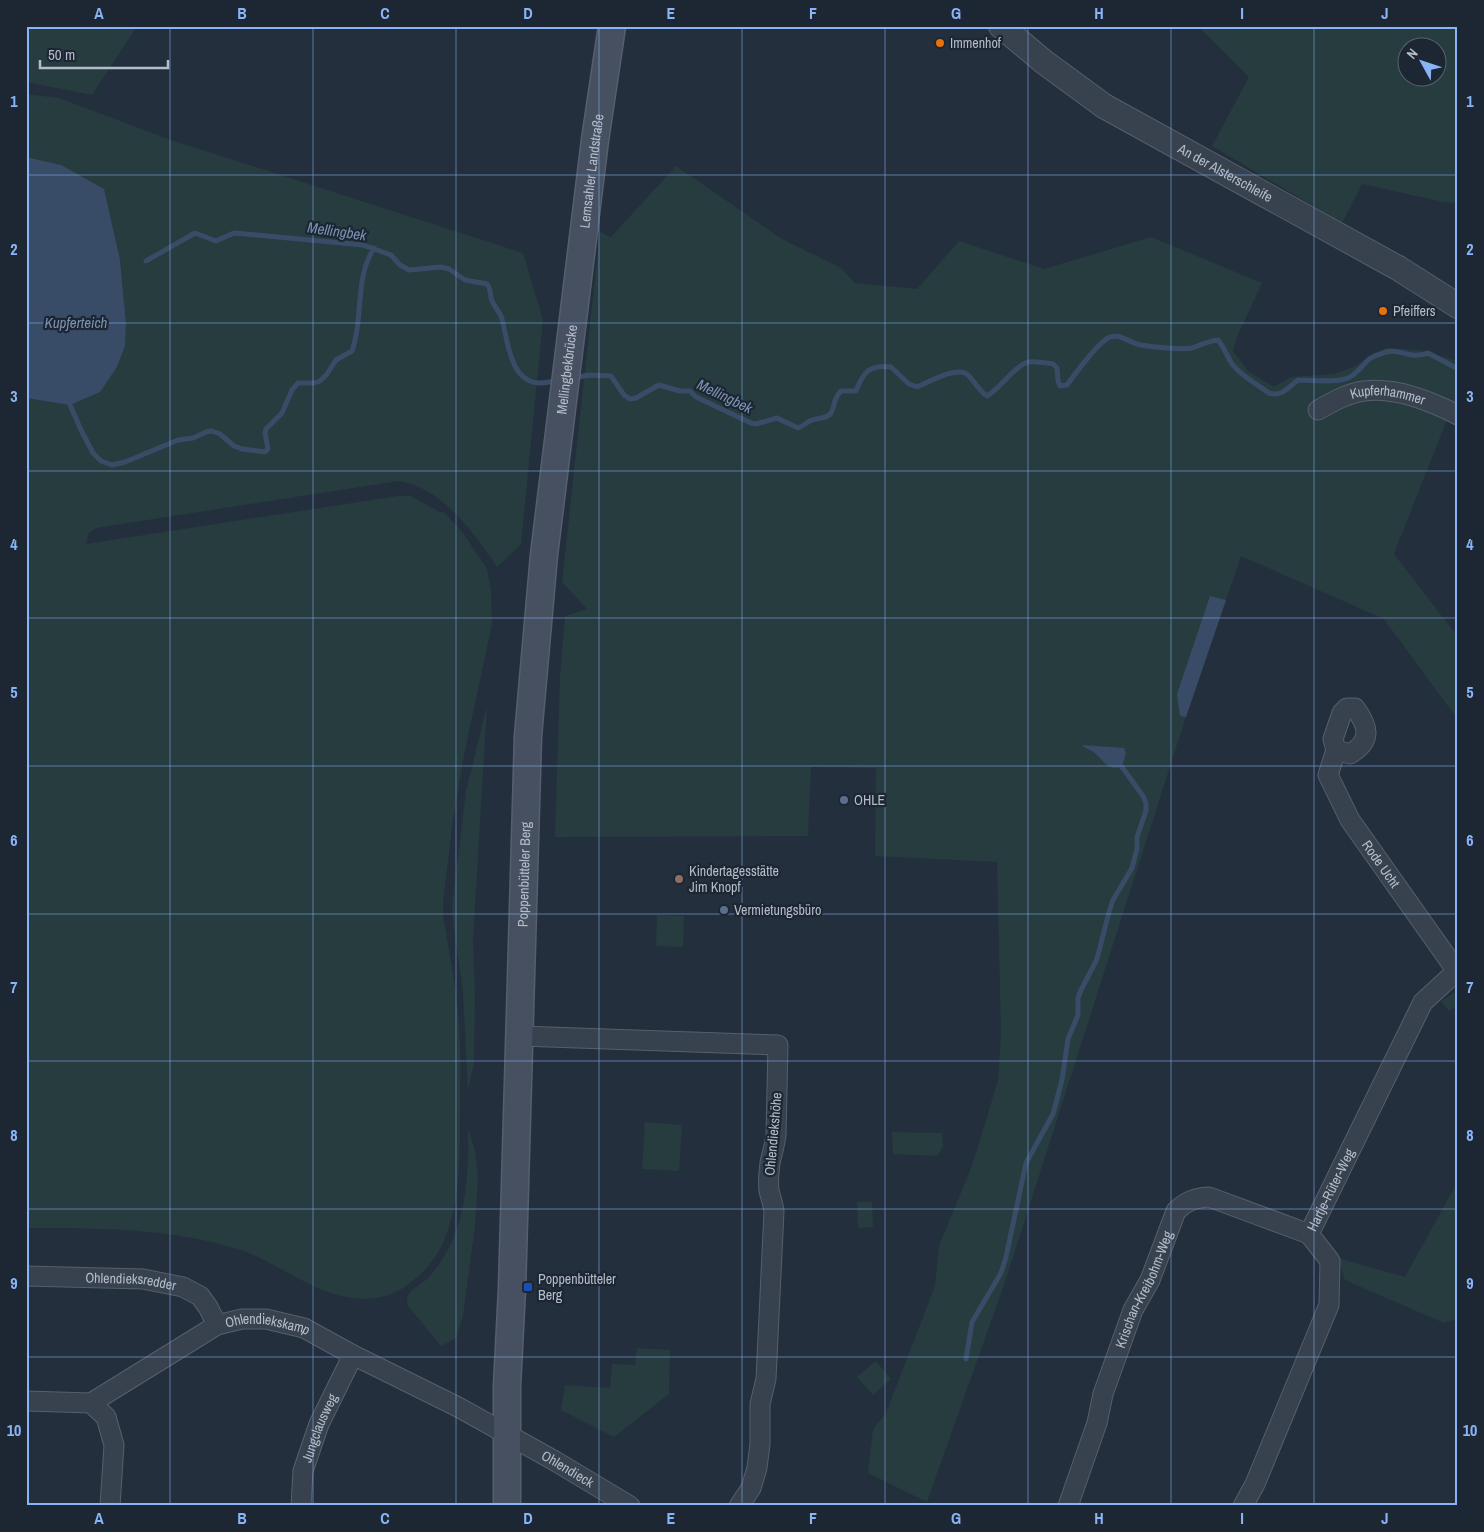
<svg xmlns="http://www.w3.org/2000/svg" width="1484" height="1532" font-family="'Archivo Narrow',sans-serif">
<style>
.green{fill:#263c3f;fill-rule:evenodd}
.water{fill:#394c67}
.lines{fill:none;stroke-linecap:round;stroke-linejoin:round}
.stream{stroke:#394c67;stroke-width:5}
.minor-casing{stroke:#565f6c;stroke-width:21}
.tertiary-casing{stroke:#565f6c;stroke-width:26}
.secondary-casing{stroke:#565f6c;stroke-width:29}
.minor{stroke:#38414e;stroke-width:19}
.tertiary{stroke:#38414e;stroke-width:24}
.secondary{stroke:#465061;stroke-width:26}
.grid{fill:none;stroke:#8ab4f8;stroke-width:1;stroke-opacity:0.55}
.food-dot{fill:#e8710a;stroke:#1d2633;stroke-width:2}
.service-dot{fill:#5c6f8a;stroke:#1d2633;stroke-width:2}
.education-dot{fill:#8d6e63;stroke:#1d2633;stroke-width:2}
.transit-dot{fill:#1a4fb4;stroke:#1d2633;stroke-width:2}
.labels{text-anchor:middle;dominant-baseline:central;stroke-width:4.5;stroke-linejoin:round;paint-order:stroke}
.poi-label{font-size:14px;fill:#b4bcc9;stroke:#1d2633;text-anchor:start}
.street-label{font-size:14px;fill:#b4bcc9;stroke:#1d2633}
.water-label{font-size:15px;font-style:italic;fill:#7c92b1;stroke:#1d2633}
.neatline{fill:none;stroke:#8ab4f8;stroke-width:2}
.grid-label{font-size:16px;text-anchor:middle;font-weight:bold;fill:#8ab4f8}
</style>
<rect width="100%" height="100%" fill="#242f3e"/>
<path class="green" d="M26 26H137L92 95 26 82Z
M1198 26H1458V203L1443 202 1362 184 1342 223 1212 146 1249 77ZM1406 48H1436V78H1406Z
M26 94 59 98 168 139 523 253 543 320 521 544 497 567C474 533 442 487 398 481L96 528 88 534 86 544 398 496H410L440 512 445 513 463 533 487 569 491 591 492 624 464 755 453 820 443 901V915C448 945 454 975 457 1004 462 1042 460 1081 460 1119 460 1160 460 1204 443 1243 436 1258 425 1272 411 1282 394 1296 375 1301 353 1298 311 1293 279 1263 241 1250 172 1228 98 1228 26 1228V398L70 405 117 367 125 346 126 323 120 260 61 165 26 157Z
M676 166 782 239 841 268 855 283 917 289 959 241 1044 269 1151 237 1262 283 1237 337 1233 351 1249 372 1274 387 1291 377 1334 374 1353 367 1385 348 1420 350 1458 361V404L1454 403 1446 422 1394 554 1458 637V720L1384 619 1241 556 1183 726 1005 1282 927 1502 868 1473 873 1429 886 1413 935 1286 939 1246 973 1163 998 1080 1001 1034 997 862 875 856 876 768 811 767 808 836 555 837 560 676 565 616 587 609 562 582 600 232 611 237Z
M487 706 473 940 475 996 474 1063 468 1090 463 992 453 922 452 906 466 791Z
M657 915 684 916 683 947 656 946Z
M1458 991V1006L1449 1011 1441 1001Z
M645 1122 682 1125 679 1171 642 1169Z
M468 1128 475 1151 478 1176 475 1226 463 1316 456 1338 441 1346 409 1307C407 1303 406 1300 408 1296 411 1289 422 1284 428 1278 435 1271 441 1262 446 1253 467 1217 469 1169 468 1128Z
M892 1132 942 1133 943 1147 937 1156 893 1154Z
M1458 1181V1319L1444 1323 1345 1280 1338 1258 1405 1277Z
M857 1202H872L873 1227 858 1228Z
M637 1348 670 1350 669 1394 614 1437 561 1410 565 1385 610 1388 612 1364 635 1365Z
M876 1361 891 1379 873 1395 857 1377Z"/>
<path class="water" d="M26 157 61 165 104 189 120 260 126 323 125 346 117 367 100 392 70 405 26 398Z
M1210 596 1226 600 1186 717 1180 716 1177 694Z
M1082 745 1124 748 1126 753 1122 767C1105 771 1104 759 1092 751 1088 749 1085 748 1082 745Z"/>
<g class="lines">
<path class="stream" d="M146 261 195 233 216 241 234 233 363 245 391 255 400 265 409 270 441 267 449 269 465 280 487 284C491 289 490 292 491 298 493 306 500 311 502 319 508 342 510 383 541 383 546 383 552 381 557 381
M573 378 589 375 611 376 624 395 630 399 636 398 659 385 680 391H690L696 397 751 423 756 424 777 418 798 428C803 426 807 422 812 420 818 418 827 419 831 413 836 404 832 401 841 391H856C863 372 870 364 891 367L909 384 917 387C929 382 958 365 968 375 975 382 979 391 987 396 1000 389 1016 364 1029 362 1037 361 1046 363 1053 364L1057 368 1058 381 1060 386 1067 385C1075 374 1097 344 1108 338 1121 332 1130 344 1141 345 1152 347 1182 350 1192 348 1201 345 1208 341 1218 340 1224 347 1227 356 1232 364 1241 376 1257 384 1269 393 1283 397 1288 387 1298 380 1312 380 1337 383 1348 378 1357 374 1362 366 1368 360 1372 356 1381 354 1386 352 1401 348 1409 360 1428 353L1458 369
M70 405 81 430 93 453 101 461 112 465 125 462 178 440 193 438 206 432 212 431 220 434 234 446 242 449 265 452 268 449 265 433 266 429 282 413 292 390 298 383H314L320 381 327 374 336 360 352 351C364 318 354 279 374 248
M966 1359 972 1322 1001 1273 1006 1257 1026 1163 1053 1114 1062 1080 1068 1039 1078 1015V998L1081 990 1097 959 1109 912 1113 900 1132 868 1137 849V837L1146 811V803L1143 796 1122 767"/>
<defs>
<g id="minor">
<path id="s1" d="M1318 410C1332 402 1348 393 1364 391 1396 387 1430 401 1458 415"/>
<path id="s2" d="M1336 750 1333 739 1342 713 1347 708H1355C1369 727 1372 741 1350 754L1336 750 1328 775 1350 820 1456 970"/>
<path d="M520 1036 778 1045 776 1135C775 1145 772 1153 770 1163 769 1171 768 1183 769 1191 771 1198 773 1204 774 1211L766 1379 760 1404V1444L757 1468 751 1488 739 1506"/>
<path id="s3" d="M26 1276 143 1279 183 1287 200 1296 208 1307 217 1325"/>
<path id="s4" d="M26 1401 91 1403 217 1325 242 1319H266L304 1328 353 1355 458 1407 555 1461 630 1506"/>
<path d="M91 1403 106 1417 114 1445 110 1506"/>
<path id="s5" d="M301 1506 303 1471 319 1424 353 1355"/>
<path id="s6" d="M1068 1506 1097 1423 1103 1394 1133 1310 1150 1280 1176 1211C1186 1201 1195 1198 1209 1197L1309 1234"/>
<path id="s7" d="M1243 1506 1255 1484 1329 1305 1330 1261 1309 1234 1423 1002 1458 970"/>
</g>
<g id="tertiary">
<path id="s8" d="M1001 26 1044 62 1104 106 1398 268 1458 306"/>
</g>
<g id="secondary">
<path id="s9" d="M507 1506V1386L512 1289 528 736 544 555 595 140 612 26"/>
</g>
</defs>
<use href="#minor" class="minor-casing"/>
<use href="#tertiary" class="tertiary-casing"/>
<use href="#secondary" class="secondary-casing"/>
<use href="#minor" class="minor"/>
<use href="#tertiary" class="tertiary"/>
<use href="#secondary" class="secondary"/>
</g>
<path class="grid" d="M170 26V1506M313 26V1506M456 26V1506M599 26V1506M742 26V1506M885 26V1506M1028 26V1506M1171 26V1506M1314 26V1506M26 175H1458M26 323H1458M26 471H1458M26 618H1458M26 766H1458M26 914H1458M26 1061H1458M26 1209H1458M26 1357H1458"/>
<g class="food-dot">
<circle cx="940" cy="43" r="5"/>
<circle cx="1383" cy="311" r="5"/>
</g>
<g class="service-dot">
<circle cx="844" cy="800" r="5"/>
<circle cx="724" cy="910" r="5"/>
</g>
<circle class="education-dot" cx="679" cy="879" r="5"/>
<rect class="transit-dot" x="523" y="1282" width="10" height="10" rx="2.5"/>
<g class="labels">
<g class="poi-label">
<text x="950" y="43">Immenhof</text>
<text x="1393" y="311">Pfeiffers</text>
<text x="854" y="800">OHLE</text>
<text x="689" y="871">Kindertagesstätte<tspan x="689" dy="16">Jim Knopf</tspan></text>
<text x="734" y="910">Vermietungsbüro</text>
<text x="538" y="1279">Poppenbütteler<tspan x="538" dy="16">Berg</tspan></text>
</g>
<g class="street-label">
<text stroke="none"><textPath href="#s9" startOffset="1339">Lemsahler Landstraße</textPath></text>
<text stroke="none"><textPath href="#s8" startOffset="269">An der Alsterschleife</textPath></text>
<text stroke="none"><textPath href="#s9" startOffset="1139">Mellingbekbrücke</textPath></text>
<text stroke="none"><textPath href="#s1" startOffset="74">Kupferhammer</textPath></text>
<text stroke="none"><textPath href="#s2" startOffset="254">Rode Ucht</textPath></text>
<text stroke="none"><textPath href="#s9" startOffset="632">Poppenbütteler Berg</textPath></text>
<text transform="translate(773 1134) rotate(-85)">Ohlendiekshöhe</text>
<text stroke="none"><textPath href="#s7" startOffset="346">Hartje-Rüter-Weg</textPath></text>
<text stroke="none"><textPath href="#s3" startOffset="105">Ohlendieksredder</textPath></text>
<text stroke="none"><textPath href="#s6" startOffset="230">Krischan-Kreibohm-Weg</textPath></text>
<text stroke="none"><textPath href="#s4" startOffset="265">Ohlendiekskamp</textPath></text>
<text stroke="none"><textPath href="#s5" startOffset="81">Jungclausweg</textPath></text>
<text stroke="none"><textPath href="#s4" startOffset="601">Ohlendieck</textPath></text>
</g>
<g class="water-label">
<text transform="translate(337 231) rotate(8)">Mellingbek</text>
<text x="76" y="322">Kupferteich</text>
<text transform="translate(725 396) rotate(26)">Mellingbek</text>
</g>
</g>
<rect width="1484" height="1532" fill="none" stroke="#1d2633" stroke-width="55"/>
<g transform="translate(1422 62) rotate(310)"><circle r="24" fill="#1d2633" stroke="#59626f"/>
<path d="M0-4L9 19L0 12L-9 19Z" fill="#8ab4f8"/>
<text y="-8" font-size="14" font-weight="bold" text-anchor="middle" fill="#b4bcc9">N</text>
</g>
<path d="M40 60v8h128v-8" fill="none" stroke="#b4bcc9" stroke-width="2.5"/>
<text x="48" y="60" font-size="15" fill="#b4bcc9" stroke="#1d2633" stroke-width="4" paint-order="stroke">50 m</text>
<rect x="28" y="28" width="1428" height="1476" class="neatline"/>
<g class="grid-label">
<text x="99" y="19">A</text>
<text x="242" y="19">B</text>
<text x="385" y="19">C</text>
<text x="528" y="19">D</text>
<text x="671" y="19">E</text>
<text x="813" y="19">F</text>
<text x="956" y="19">G</text>
<text x="1099" y="19">H</text>
<text x="1242" y="19">I</text>
<text x="1385" y="19">J</text>
<text x="14" y="107">1</text>
<text x="1470" y="107">1</text>
<text x="14" y="255">2</text>
<text x="1470" y="255">2</text>
<text x="14" y="402">3</text>
<text x="1470" y="402">3</text>
<text x="14" y="550">4</text>
<text x="1470" y="550">4</text>
<text x="14" y="698">5</text>
<text x="1470" y="698">5</text>
<text x="14" y="846">6</text>
<text x="1470" y="846">6</text>
<text x="14" y="993">7</text>
<text x="1470" y="993">7</text>
<text x="14" y="1141">8</text>
<text x="1470" y="1141">8</text>
<text x="14" y="1289">9</text>
<text x="1470" y="1289">9</text>
<text x="14" y="1436">10</text>
<text x="1470" y="1436">10</text>
<text x="99" y="1524">A</text>
<text x="242" y="1524">B</text>
<text x="385" y="1524">C</text>
<text x="528" y="1524">D</text>
<text x="671" y="1524">E</text>
<text x="813" y="1524">F</text>
<text x="956" y="1524">G</text>
<text x="1099" y="1524">H</text>
<text x="1242" y="1524">I</text>
<text x="1385" y="1524">J</text>
</g>
</svg>
